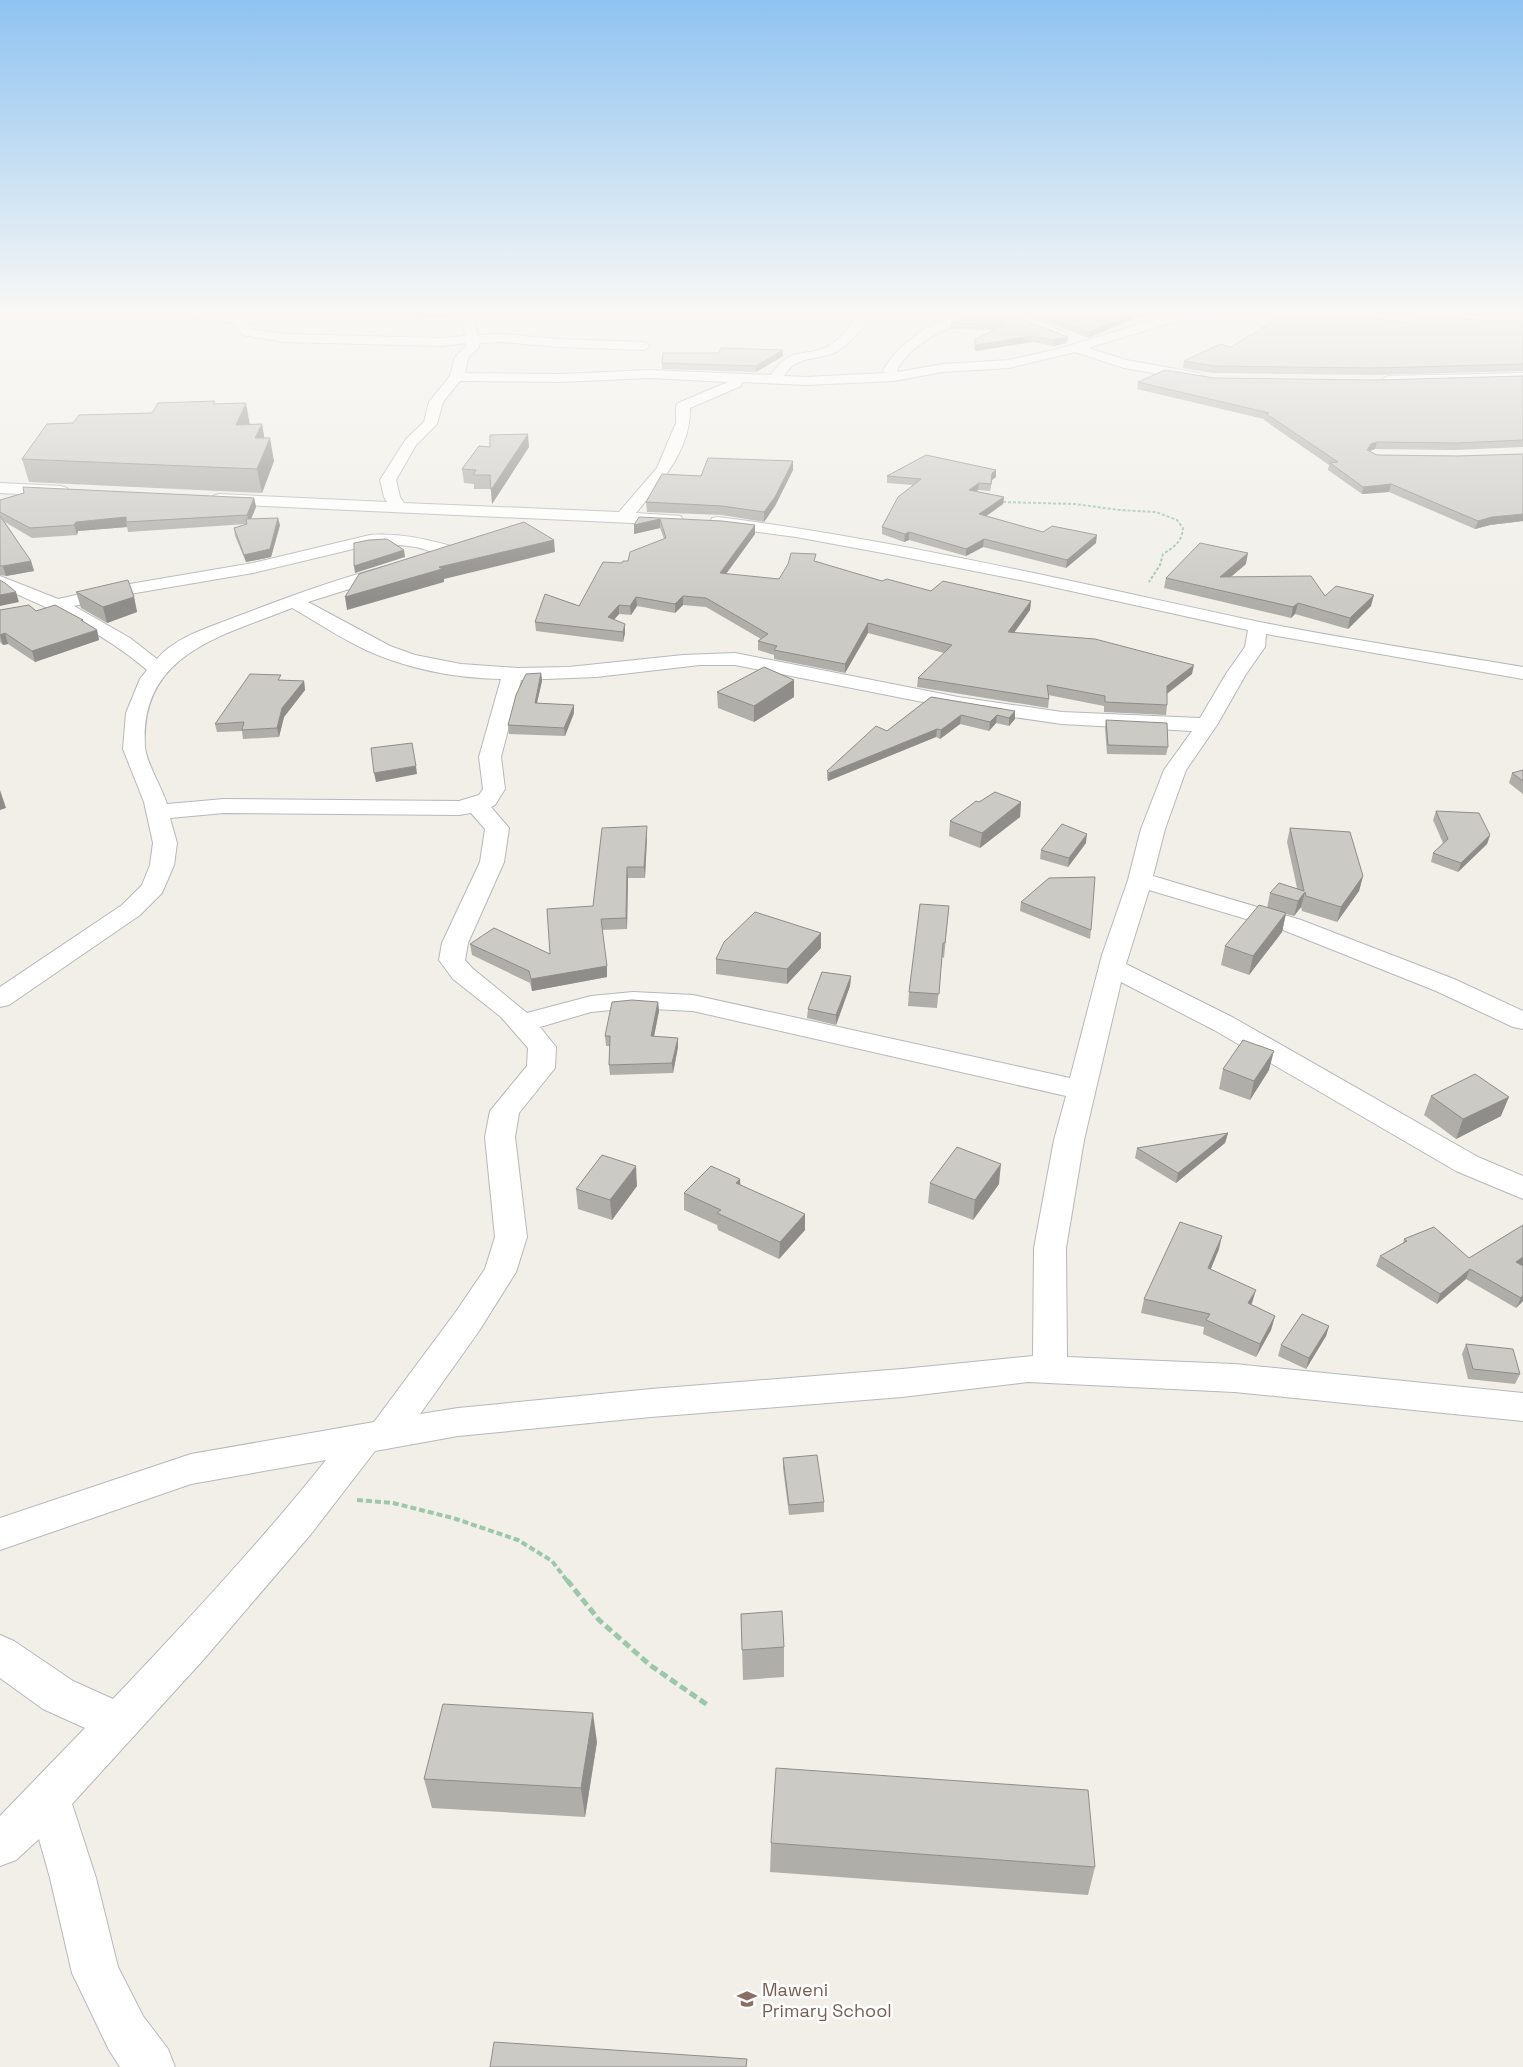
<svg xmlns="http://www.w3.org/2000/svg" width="1523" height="2067" font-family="'Space Grotesk',sans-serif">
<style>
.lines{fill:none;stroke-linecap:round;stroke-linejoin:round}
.minor-casing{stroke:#b5b8bc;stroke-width:2}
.path-far2{stroke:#9cc7a9;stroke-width:2;stroke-dasharray:3 2;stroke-linecap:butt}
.path-far1{stroke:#9cc7a9;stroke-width:4;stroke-dasharray:6 3;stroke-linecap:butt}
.path{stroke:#9cc7a9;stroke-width:5;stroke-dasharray:8 4;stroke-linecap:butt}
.minor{fill:#fff;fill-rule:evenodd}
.wall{fill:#afaea9}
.shaded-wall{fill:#8f8d8a}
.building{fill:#cccac5;stroke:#8f8d8a}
.labels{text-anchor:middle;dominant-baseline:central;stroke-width:5;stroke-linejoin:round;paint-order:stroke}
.near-education-label{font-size:18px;fill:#785e54;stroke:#fff;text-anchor:start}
</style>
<rect width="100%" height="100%" fill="#f1efe8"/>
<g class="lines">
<defs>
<path id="minor" d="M173 312H206L241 318 261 312H280L278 315 248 324 251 329 284 334 441 338 465 336 462 322 450 312H466L474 322 478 335 503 334 558 339 644 342 650 346 644 350 558 347 503 342 479 343V347L468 358 465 373 561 374 650 370 771 375C792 343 807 360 832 344 844 336 852 322 862 312H876C868 322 848 345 838 351 818 362 798 353 784 376L806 377 885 373 883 370C903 337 944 312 983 312L981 315C950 327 914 339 897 370L898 372 943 364 1009 360 1062 348 1179 312H1198L1196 315 1088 348 1126 360 1198 373 1205 377 1198 381 1124 368 1075 352 1009 368 943 372 893 381 806 385 742 382 741 386 690 408C691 450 661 482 636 513L681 516 683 520 681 524 675 525 219 504 213 502 211 499 213 496 219 494 387 502 384 497 380 480 406 439 424 422 429 402 450 376 455 357 466 346V343L441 346 284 342 242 335 238 327 232 323 179 316ZM650 378 728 382 678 403 676 406V423L657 468 619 512 404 503 400 497 396 480 416 445 437 424 443 402 460 381 561 382Z
M999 312H1016L1066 333 1068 336 1062 340 1058 339 1001 315Z
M1206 312H1295C1287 320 1213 320 1206 312Z
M1393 312C1437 312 1480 316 1523 317V325L1476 324 1399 316Z
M1523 373V381L1388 384 1381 380 1388 376Z
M0 483 61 486 67 488 69 491 67 494 61 496 0 493Z
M718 517C899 540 1077 583 1255 621 1344 639 1434 652 1523 667V679L1266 634 1265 647 1246 674 1217 725 1186 770 1165 829 1153 876 1301 920 1454 979 1523 1011V1029L1513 1027 1436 991 1283 930 1149 890 1126 964 1234 1018 1478 1157 1523 1176V1199L1456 1171 1214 1030 1121 982 1084 1140 1066 1248 1067 1357 1234 1364 1523 1393V1421L1234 1392 1028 1382 902 1397 651 1417 458 1436 375 1451 311 1534 204 1659 72 1804 96 1878 118 1967 143 2016 168 2049 175 2067H120L109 2050 72 1973 50 1878 39 1839 16 1860 0 1866V1816L85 1728 43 1709 0 1678V1635L14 1641 73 1681 113 1699C186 1622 259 1544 326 1460L191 1484 0 1550V1518L191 1454 374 1422 455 1313 485 1269 495 1237 485 1137 490 1111 527 1066 528 1048 501 1017 453 979 439 960 442 943 480 862 485 829 471 813 459 815 224 813 170 818 177 843 174 865 162 893 140 915 9 1005 0 1007V987L122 905 142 885 150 865 153 843 144 802 123 749 126 713 140 679 147 670C104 633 52 609 0 587V576L58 599 112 587 253 563 370 535C400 533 426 539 454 547L457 551 454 555C441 558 428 549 415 547 400 544 385 544 370 545L253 573 112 597 74 606 130 638 157 659C176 636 211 627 238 616 288 597 339 578 391 565L397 566 400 570 397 574 308 602 390 646 415 655 461 664 517 668 569 667 683 655 735 653 958 697 1062 712 1200 718 1226 674 1245 647 1248 630 1030 582 888 554 796 537 712 526 710 522 712 518ZM292 608C317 622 340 638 366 650 408 669 455 678 501 679L479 757 483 789 479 795 459 801 224 799 167 804C162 788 146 762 145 747 139 653 222 636 292 608ZM700 665H735L958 709 1062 724 1192 731 1164 770 1141 829 1128 880 1102 955 1070 1078 693 995 633 992 591 996 527 1013 472 968 465 960 468 943 504 862 509 828 491 807 495 805 505 789 501 757 521 680 596 677ZM633 1008 693 1011 1066 1096 1054 1140 1034 1248 1033 1356 902 1369 651 1389 458 1408 420 1414 479 1331 516 1272 527 1237 515 1137 519 1113 555 1068 556 1047 540 1027 591 1012Z"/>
</defs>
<use href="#minor" class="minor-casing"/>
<path class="path-far2" d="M1003 502 1075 504 1119 510 1156 512 1177 520 1183 528C1182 542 1174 547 1163 554L1160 565 1149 582"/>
<path class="path-far1" d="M357 1500 393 1503 453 1518 518 1540 552 1561 568 1582"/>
<path class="path" d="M567 1580 599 1620 650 1665 709 1706"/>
<use href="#minor" class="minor"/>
</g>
<path class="wall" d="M387 312H450L451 315 444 319 399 315Z
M979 312 1068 337 1067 343 1053 346 1032 342 975 351 974 346V340L993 330 951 329V323Z
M1021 312H1150L1088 338Z
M1456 312H1523V315Z
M1351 319 1412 323 1478 320H1523V371L1373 375 1213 373 1183 368 1184 361 1231 347Z
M783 356 756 372 662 369V363Z
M1523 376V447L1455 450 1375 449 1370 451 1377 455 1457 456 1523 454V521L1490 525 1475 529 1389 492 1362 494 1328 470 1329 465 1264 420V419L1137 389 1138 382 1214 378 1375 380Z
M216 404 250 424H262L264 438 274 461 262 493 29 482 22 459 73 423Z
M529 447 492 504 491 489H474V484L464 483 462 469Z
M793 461V470L775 506 764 522 722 515 647 512 646 502 701 476Z
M887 476 996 477 992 480 990 491 978 490 976 491 1004 497 1003 504 986 516 1043 532 1096 543 1066 568 983 547 966 556 909 540 904 542 882 534V527L913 485 887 483Z
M24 493 254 498 256 507 251 519 280 525 271 557 246 562 235 536 234 528 247 524 128 532 127 527 78 531 77 535 32 538 5 522 31 561 34 571 6 576 0 575V500Z
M639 517 755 525V534L726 574 779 579 816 561 882 581 931 591 1031 601 1030 610 1014 633 1192 674 1167 694V705L1166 715 1104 712V706L1048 695 1049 699 1048 708 917 687 918 678 944 653 868 633 845 673 774 659V655L758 650V641L761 639 706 607 683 605 675 613 637 606 631 615 619 614 614 620 625 633 623 642 536 631 535 622 579 606 622 563 628 561 664 539 660 528 634 534Z
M1246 564 1230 577 1371 606 1348 629 1295 614 1291 618 1164 588 1166 578Z
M76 592 134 597 137 612 107 623 81 608Z
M0 610 36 611 83 620V622L97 630 99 640 35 662 8 644 3 645 0 642Z
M541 673 542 681 537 703 574 705V713L565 736 509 734 508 725Z
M282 680 304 681 305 690 284 717 279 737 243 739 242 731 217 732 215 724Z
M794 680V697L754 722 718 708 717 692Z
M931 697 1015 719 1009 726 996 723 989 731 960 724 940 739 936 737 828 781 827 779V771L887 731Z
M1106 720 1168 747 1166 755 1107 754 1105 728Z
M1523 770V794L1509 783 1512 773Z
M979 802H1021L1020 817 980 848 949 836 950 821Z
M1436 811 1490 835 1487 844 1458 872 1431 862 1433 853 1443 843 1433 820Z
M1290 828 1363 876 1359 891 1337 922 1302 911 1301 907 1294 916 1286 914 1282 932 1249 975 1221 965 1225 946 1267 908 1270 893 1297 888 1287 842Z
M647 837 645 878H628L627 929 602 930 607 977 532 991 530 983 472 955 470 944 550 954 593 906Z
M1086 843 1068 867 1040 859 1041 850Z
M1021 902 1091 930 1090 939 1020 911Z
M949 906 944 958 942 957 937 1008 908 1006 909 992Z
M821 933V948L787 984 716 974V959Z
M851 976 850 986 836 1025 807 1018 808 1009Z
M658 1002 659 1011 654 1036 678 1047 673 1073 610 1075 609 1065 610 1046H606L605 1036Z
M1223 1069 1269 1070 1250 1100 1219 1089Z
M1431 1096 1501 1116 1456 1139 1424 1115Z
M1228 1133 1225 1143 1176 1183 1135 1158 1137 1148Z
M740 1179V1185L805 1230 779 1259 718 1230 717 1225 684 1210V1193Z
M930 1183 999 1184 973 1220 928 1203Z
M637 1186 612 1220 578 1209 576 1189Z
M1523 1225V1301L1516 1308 1466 1279 1437 1304 1376 1266 1380 1256 1403 1243 1404 1239 1469 1258Z
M1219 1249 1211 1269 1252 1303 1251 1304 1275 1316 1271 1330 1256 1357 1203 1334 1204 1327 1141 1313 1144 1299Z
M1329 1326 1326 1336 1306 1369 1278 1356 1281 1345Z
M1466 1344 1520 1374 1515 1384 1468 1379 1462 1354Z
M783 1458 824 1502V1512L789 1515 783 1468Z
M741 1614 784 1647V1677L743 1680Z
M597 1742 585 1817 432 1808 424 1779Z
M771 1843 1095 1867 1088 1895 770 1872Z"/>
<path class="shaded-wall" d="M445 312H450L451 315 444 319 443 313Z
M1137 312H1150L1088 338 1089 332Z
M1032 336V342L975 351 976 345Z
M1068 337 1067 343 1053 346V340Z
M783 350V356L756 372V366Z
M246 403 250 425H236Z
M262 424 266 447 255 438Z
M528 434 529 447 492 504 491 490Z
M270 438 274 461 262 493 257 469Z
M1377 442 1375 449 1369 451 1367 450 1371 444Z
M793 461V470L775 506 764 522V512Z
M996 470V477L992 480 990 491 992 473Z
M979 483 978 490 969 497V490Z
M1391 484 1389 492 1362 494 1363 487Z
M1004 497 1003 504 978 522 979 514Z
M254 498 256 507 249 524 247 515Z
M1523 514V521L1490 525 1475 529 1478 521 1492 517Z
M126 517V522L127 527 78 531 77 535 74 525 76 522Z
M278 518 280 525 271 557 246 562 244 555Z
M660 519V528L634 534V525Z
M755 525V534L720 582V573Z
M909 532V540L904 542 905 534Z
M1097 535 1096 543 1066 568 1067 560Z
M984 539 983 547 966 556V549Z
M554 540 555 552 444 579V582L347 610 345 597 439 567Z
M404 550 405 557 355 573 354 566Z
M1248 553 1246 564 1218 588 1220 577Z
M31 561 34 571 6 576 3 566Z
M16 592 19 602 0 606V595Z
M1374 595 1371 606 1348 629 1350 618Z
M683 596V605L675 613V604Z
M134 597 137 612 107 623 103 607Z
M636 597 637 606 631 615 630 606Z
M1031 601 1030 610 1008 641V632Z
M1298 603 1295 614 1291 618 1293 607Z
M619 605V614L608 626V617Z
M868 623V633L845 673V664Z
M625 624V633L623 642V632Z
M97 630 99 640 35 662 32 651Z
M5 633 8 644 3 645 0 635Z
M1194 665 1192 674 1165 695 1167 686Z
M541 673 542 681 535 711V703Z
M794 680V697L754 722V706Z
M304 681 305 690 284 717 279 737 277 728 282 708Z
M574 705V713L565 736 564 728Z
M1015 711V719L1009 726V718Z
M961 715 960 724 940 739 941 730Z
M997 715 996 723 989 731 990 722Z
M937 729 936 737 828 781 829 773Z
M416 766 417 774 376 782 374 773Z
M0 790 6 808 0 810Z
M1021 802 1020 817 980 848 982 833Z
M647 826V837L645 878 644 867Z
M1087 834 1086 843 1068 867 1069 858Z
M1490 835 1487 844 1458 872 1461 863Z
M627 867 628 878 627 929 626 918Z
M1363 876 1359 891 1337 922 1341 907Z
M1305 892 1301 907 1294 916 1298 901Z
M1286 913 1282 932 1249 975 1253 956Z
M821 933V948L787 984V969Z
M607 966V977L532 991 531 979Z
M851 976 850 986 836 1025V1015Z
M658 1002 659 1011 652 1046 651 1036Z
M678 1038V1047L673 1073 672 1063Z
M1274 1051 1269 1070 1250 1100 1254 1081Z
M1509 1097 1501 1116 1456 1139 1463 1119Z
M1228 1133 1225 1143 1176 1183 1178 1173Z
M1001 1164 999 1184 973 1220 975 1200Z
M636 1166 637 1186 612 1220 610 1200Z
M740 1179 741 1196 736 1183Z
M805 1214V1230L779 1259 780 1242Z
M1222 1236 1219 1249 1205 1282 1208 1268Z
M1523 1257V1265L1512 1272 1516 1262Z
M1470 1269 1466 1279 1437 1304 1440 1294Z
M1256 1290 1252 1303 1244 1316 1248 1303Z
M1523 1295V1301L1516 1308 1521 1298Z
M1275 1316 1271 1330 1256 1357 1260 1344Z
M1329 1326 1326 1336 1306 1369 1309 1358Z
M593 1713 597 1742 585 1817 581 1788Z"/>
<path class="building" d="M979 312H1004L1068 337 1053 340 1032 336 976 345 974 340 1004 325 951 323Z
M1037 312H1137L1089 332Z
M1288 312H1310L1351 319 1354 316 1412 323 1420 314 1478 320H1523V364L1374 368 1214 366 1184 361 1220 344 1231 347Z
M721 348 783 350 756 366 662 363 663 353H719Z
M1165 370 1214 378 1375 380 1523 376V440L1457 443 1377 442 1371 444 1367 450 1377 455 1457 456 1523 454V514L1492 517 1478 521 1391 484 1363 487 1330 463 1338 462 1265 413H1269L1138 382Z
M215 401 213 404 246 403 236 425 262 424 255 438H270L257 469 22 459 47 424 73 423 79 415 152 413 158 403Z
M528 434 491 490 490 475H473L476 470 462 469 479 446 490 447V435Z
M926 455 996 470 992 473 991 484 979 483 969 490 1004 497 979 514 1043 532 1052 526 1097 535 1067 560 984 539 966 549 909 532 905 534 882 527 898 497 921 479 887 476Z
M708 458 793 461 775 497 764 512 722 506 646 502 662 474 701 476Z
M23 487 254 498 247 515 126 522V517L76 522 74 525 30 528 0 512V500L24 493Z
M0 516 31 561 3 566H0Z
M639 517 722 521 755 525 720 573 779 579 788 564 791 553 816 554 814 561 882 581 887 579 931 591 943 581 1031 601 1008 632 1095 639 1194 665 1167 686V705L1105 702V696L1047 685 1049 699 918 678 952 645 868 623 845 664 774 650 777 646 758 641 768 634 706 598 683 596 675 604 636 597 630 606 619 605 608 617 625 624 623 632 535 622 545 594 579 606 603 562 622 563 623 561H628L630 552 666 538 660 519 634 525Z
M278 518 270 549 244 555 234 528 247 524 246 519Z
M524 522 554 540 439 567 442 569 345 597 359 574Z
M387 539 404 550 354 566V543L369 540Z
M1200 543 1248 553 1220 577 1311 576 1325 596 1336 586 1374 595 1350 618 1298 603 1293 607 1166 578Z
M0 580 5 583 16 592 0 595Z
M128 580 134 597 103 607 76 592Z
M29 605 36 611 55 605 83 620H81L97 630 32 651 5 633 0 635V610Z
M764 667 794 680 754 706 717 692Z
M541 673 535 703 574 705 564 728 508 725 516 695 526 674Z
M250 674 281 675 278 680 304 681 282 708 277 728 242 730 244 722 215 724Z
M931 697 1015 711 1009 718 997 715 990 722 961 715 941 730 937 729 829 773 827 771 876 726 887 731Z
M1106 720 1167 723 1168 747 1108 745Z
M412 743 416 766 374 773 371 748Z
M1523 770V781L1512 773Z
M995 792 1021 802 982 833 950 821 976 801 979 802Z
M1436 811 1479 813 1490 835 1461 863 1433 853 1448 839Z
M1062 824 1087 834 1069 858 1041 850Z
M647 826 644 867H627L626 918 601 919 607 966 531 979 529 971 470 944 494 928 550 954 547 909 593 906 602 828Z
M1290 828 1350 832 1363 876 1341 907 1306 896 1305 892 1298 901 1270 893 1279 883 1304 891Z
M1095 877 1091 930 1021 902 1049 878Z
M920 904 949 906 945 943H943L939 994 909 992Z
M1259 905 1286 913 1253 956 1225 946Z
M755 912 821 933 787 969 716 959 724 942Z
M822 972 851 976 836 1015 808 1009Z
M632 1000 658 1002 651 1036 678 1038 672 1063 609 1065 610 1036H605L612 1002Z
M1243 1040 1274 1051 1254 1081 1223 1069Z
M1475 1074 1509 1097 1463 1119 1431 1096Z
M1228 1133 1178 1173 1137 1148Z
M957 1147 1001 1164 975 1200 930 1183Z
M602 1155 636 1166 610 1200 576 1189Z
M711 1166 740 1179 736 1183 805 1214 780 1242 717 1213 721 1210 684 1193Z
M1180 1222 1222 1236 1208 1268 1256 1290 1248 1303 1275 1316 1260 1344 1206 1320 1210 1314 1144 1299Z
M1523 1225V1257L1516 1262 1523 1266V1295L1521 1298 1470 1269 1440 1294 1380 1256 1407 1241 1404 1239 1434 1227 1469 1258Z
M1302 1314 1329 1326 1309 1358 1281 1345Z
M1466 1344 1513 1349 1520 1374 1473 1369Z
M817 1455 824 1502 789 1505 783 1458Z
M782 1611 784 1647 742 1650 741 1614Z
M443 1704 593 1713 581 1788 424 1779Z
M776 1768 1088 1790 1095 1867 771 1843Z
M494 2042 747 2059 746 2067H490Z"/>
<linearGradient id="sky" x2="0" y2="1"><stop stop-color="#8fc3f1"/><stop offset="0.52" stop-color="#f9f8f5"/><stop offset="1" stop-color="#f9f8f5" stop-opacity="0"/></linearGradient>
<rect width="1523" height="601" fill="url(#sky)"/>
<defs>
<symbol id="school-bare" viewBox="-9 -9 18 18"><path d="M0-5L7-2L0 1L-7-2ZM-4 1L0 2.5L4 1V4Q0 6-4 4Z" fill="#8d6e63" stroke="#fff" stroke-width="2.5" paint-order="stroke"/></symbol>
</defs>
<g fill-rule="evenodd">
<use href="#school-bare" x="733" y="1985" width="28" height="28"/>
</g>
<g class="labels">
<g class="near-education-label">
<text x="762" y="1989">Maweni<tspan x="762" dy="21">Primary School</tspan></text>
</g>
</g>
</svg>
